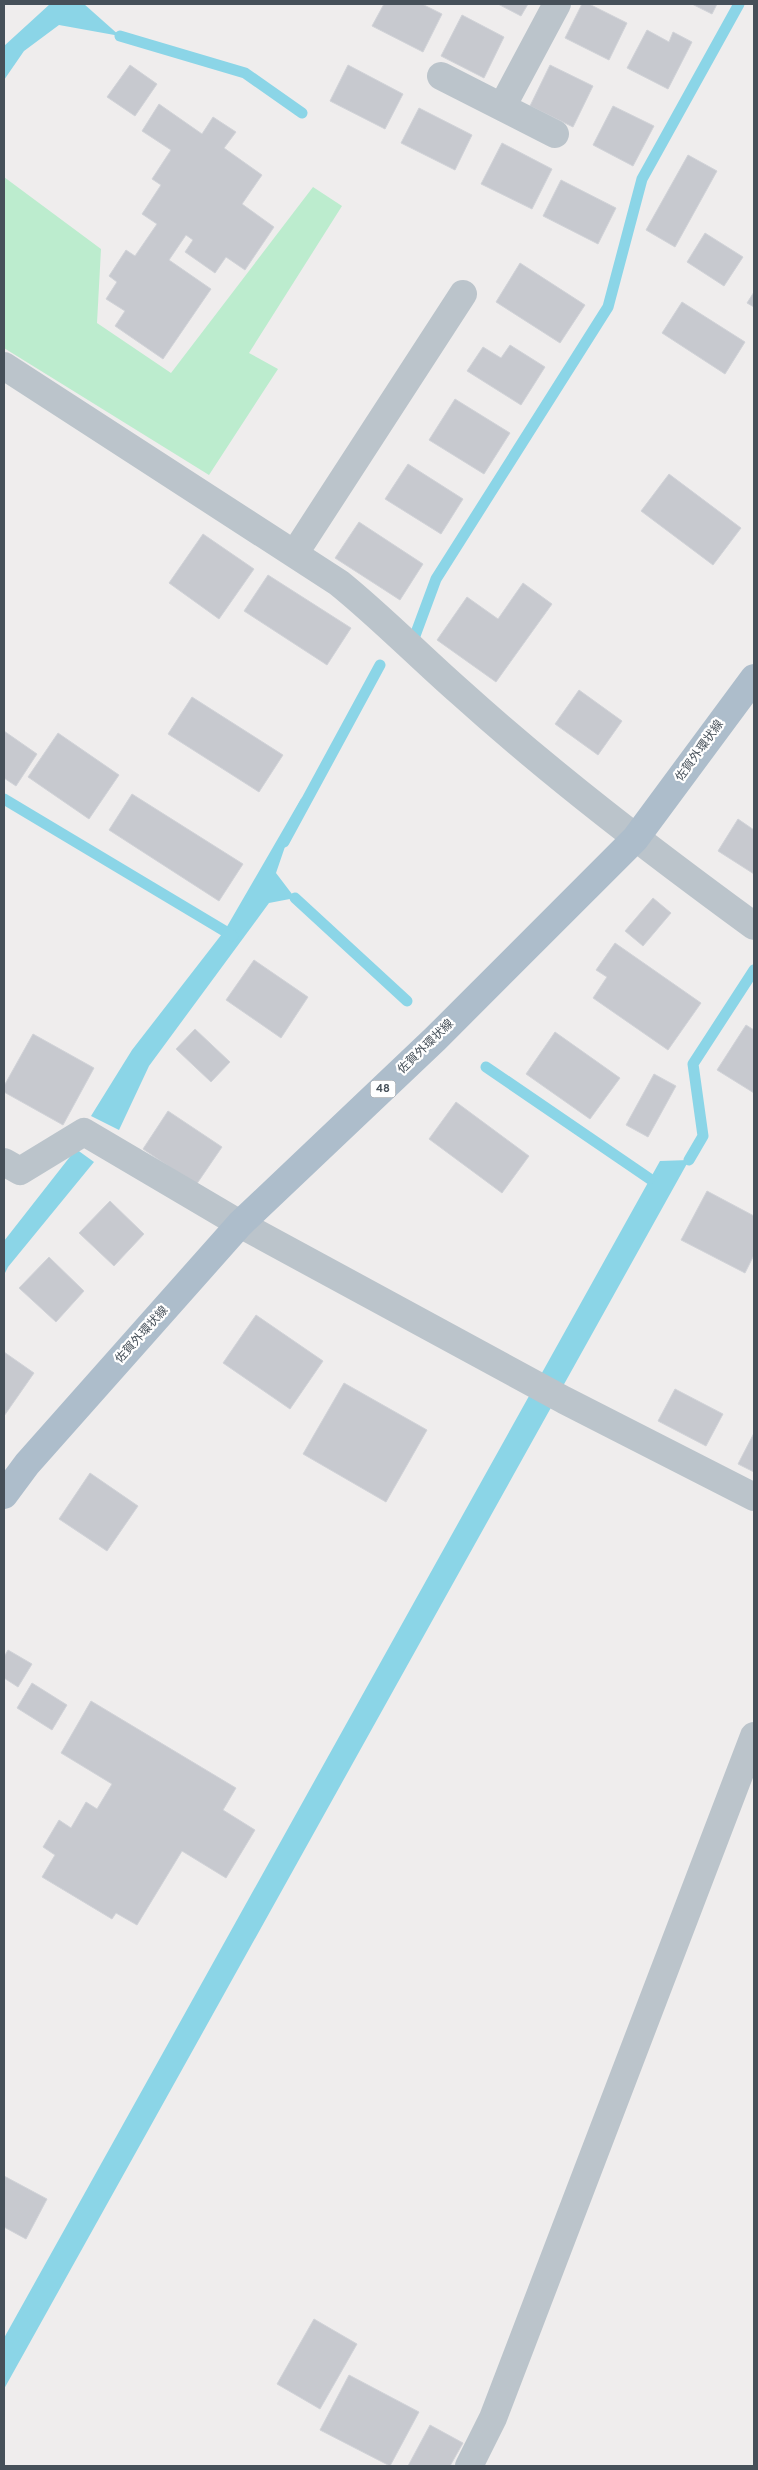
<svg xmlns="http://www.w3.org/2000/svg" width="758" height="2470" font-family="Overpass,'Noto Sans JP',sans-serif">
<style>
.green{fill:#bcecce}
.water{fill:#8bd5e7}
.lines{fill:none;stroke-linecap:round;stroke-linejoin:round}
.stream{stroke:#8bd5e7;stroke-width:11}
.building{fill:#c7c9cf;stroke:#d1d3d8}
.minor{stroke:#bbc4cb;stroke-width:28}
.major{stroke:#adbdcb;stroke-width:28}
.labels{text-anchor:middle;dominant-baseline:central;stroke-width:4.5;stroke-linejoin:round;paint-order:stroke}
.shield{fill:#fff;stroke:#7e848b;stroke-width:1}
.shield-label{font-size:11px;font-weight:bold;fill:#465059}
.street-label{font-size:12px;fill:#465059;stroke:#fff}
</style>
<rect width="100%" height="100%" fill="#efeded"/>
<path class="green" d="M4 177 101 249 97 323 171 373 313 187 342 206 249 353 278 369 209 475 4 348Z"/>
<path class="water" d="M50 4H84L120 36 59 25 24 51 4 80V46Z
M302 797 276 873 295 898 269 903 149 1066 119 1130 91 1116 132 1050 225 930Z
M76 1149 94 1162 8 1267 4 1275V1241Z
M689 1160 4 2389V2338L660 1161Z"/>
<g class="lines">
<path class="stream" d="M120 36 245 73 302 113
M413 641 436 579 608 307 642 179 739 4
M4 799 233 936
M284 842 380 665
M295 898 407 1001
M486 1067 650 1179
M689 1160 703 1136 693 1064 754 970"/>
</g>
<path class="building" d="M384 4H422L442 14 423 52 372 26Z
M498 4H528L521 16Z
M582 4H589L627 23 609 60 565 38Z
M692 4H717L712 14Z
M462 15 504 37 484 78 441 56Z
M647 30 669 42 673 32 692 42 668 89 627 68Z
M130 65 157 84 135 116 107 97Z
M348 65 403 94 385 129 330 101Z
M550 65 593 86 573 127 530 106Z
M159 104 202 134 213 117 236 132 224 148 262 175 242 204 274 227 245 270 226 257 215 273 185 252 193 240 186 235 169 260 211 289 163 359 115 326 125 311 106 299 117 282 109 276 126 250 135 256 157 224 142 214 161 185 152 179 171 150 142 131Z
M613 106 654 126 633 166 593 145Z
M419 108 472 135 455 170 401 143Z
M502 143 552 169 532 209 481 184Z
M688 155 717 171 675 247 646 230Z
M561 180 616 208 598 244 543 216Z
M705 233 743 257 724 286 687 262Z
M520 263 585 305 560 343 496 302Z
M754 292V307L747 303Z
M682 302 745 342 725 374 662 333Z
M510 345 545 367 521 405 467 371 483 347 501 358Z
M455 399 510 433 484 474 429 440Z
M408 464 463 499 441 534 385 499Z
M669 474 741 528 713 565 641 511Z
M359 522 423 564 400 600 335 558Z
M203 534 254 569 219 619 169 583Z
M268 575 351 628 327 665 244 611Z
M523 583 552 604 496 682 437 640 467 597 498 619Z
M579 690 622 721 598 755 555 724Z
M192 697 283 755 259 792 168 734Z
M4 731 37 754 16 786 4 778Z
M58 733 119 775 89 819 28 777Z
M132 794 243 864 219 901 109 830Z
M738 819 754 830V874L718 851Z
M653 898 671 913 643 946 625 931Z
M615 943 701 1003 668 1050 593 998 607 977 596 970Z
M254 960 308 997 281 1038 226 1000Z
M746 1025 754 1030V1093L717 1070Z
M195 1029 230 1062 211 1082 176 1049Z
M555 1032 620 1078 590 1119 526 1074Z
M33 1034 94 1068 63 1125 4 1092V1086Z
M654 1074 676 1086 648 1137 626 1125Z
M456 1102 529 1156 502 1193 429 1139Z
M168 1111 222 1147 196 1185 143 1149Z
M707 1191 754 1216V1255L745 1273 681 1240Z
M110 1201 144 1234 114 1266 79 1233Z
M49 1257 84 1291 56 1322 19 1288Z
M256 1315 323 1361 290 1409 223 1363Z
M4 1352 34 1373 4 1416Z
M344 1383 427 1430 386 1502 303 1454Z
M675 1389 723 1414 706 1446 658 1421Z
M754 1433V1472L738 1464Z
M90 1473 138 1506 107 1551 59 1519Z
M8 1650 32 1664 18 1687 4 1678V1657Z
M32 1683 67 1705 52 1730 17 1708Z
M91 1701 236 1788 223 1810 255 1830 226 1878 182 1851 137 1925 116 1913 112 1919 42 1877 55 1855 43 1847 59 1820 71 1828 86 1802 97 1809 112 1784 61 1753Z
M4 2176 47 2199 26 2239 4 2227Z
M314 2319 357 2344 320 2409 277 2384Z
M349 2375 419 2412 390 2466 320 2430Z
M430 2425 463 2443 450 2466H408Z"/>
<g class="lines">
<path class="minor" d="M441 76 555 134
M502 107 557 4
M4 366 339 583C381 617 419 656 460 692 553 776 653 852 754 926
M295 553 463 294
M4 1162 20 1171 84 1132 240 1224 564 1400 754 1497
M469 2466 493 2418 754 1736"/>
<path class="major" d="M4 1495 27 1464 240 1224 435 1039 635 839 754 678"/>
</g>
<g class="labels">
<rect class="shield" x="370.5" y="1080.5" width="25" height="17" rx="4"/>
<g class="shield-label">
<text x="383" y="1089">48</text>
</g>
<g class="street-label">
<text transform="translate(700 751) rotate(-54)">佐賀外環状線</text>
<text transform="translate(426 1047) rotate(-44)">佐賀外環状線</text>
<text transform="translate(142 1335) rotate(-48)">佐賀外環状線</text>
</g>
</g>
<rect width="758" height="2470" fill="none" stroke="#465059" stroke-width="10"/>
</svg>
